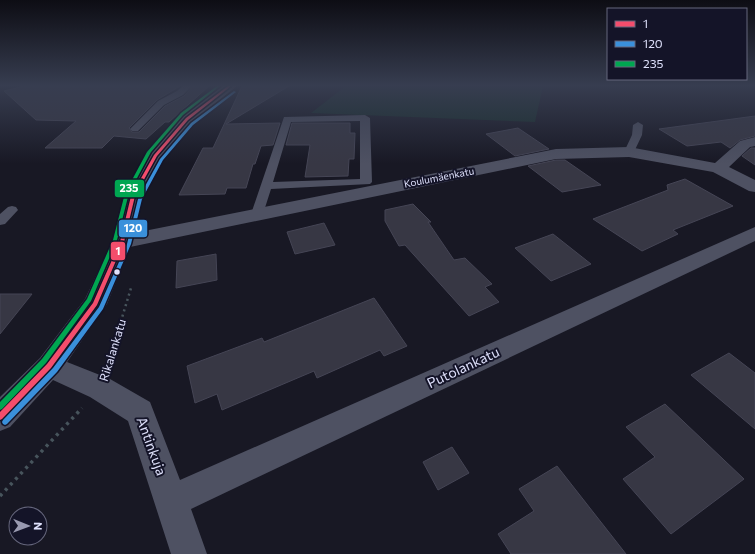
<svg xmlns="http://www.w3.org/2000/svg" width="755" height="554" font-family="Commissioner,sans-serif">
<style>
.green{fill:#172e2b}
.building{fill:#373744;stroke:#454555}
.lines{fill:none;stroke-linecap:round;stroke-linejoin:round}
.path-far1{stroke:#47545c;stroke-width:2.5;stroke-dasharray:2 3.5;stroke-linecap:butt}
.path{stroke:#47545c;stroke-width:3.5;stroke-dasharray:3 4.5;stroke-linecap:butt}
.service{fill:#4e5162;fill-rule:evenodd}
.minor{fill:#4e5162;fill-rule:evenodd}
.bus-1-casing{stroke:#141428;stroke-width:3}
.bus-2-casing{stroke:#141428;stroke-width:3}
.bus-3-casing{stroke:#141428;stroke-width:3}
.bus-1{fill:#f44d6c;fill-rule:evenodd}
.bus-2{fill:#3a90db;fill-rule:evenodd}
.bus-3{fill:#00a651;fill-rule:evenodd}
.bus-dot{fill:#dee0fb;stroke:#141428;stroke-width:1.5}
.labels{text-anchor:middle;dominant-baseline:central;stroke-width:4;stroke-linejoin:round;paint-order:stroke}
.far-street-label{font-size:10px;fill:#dee0fb;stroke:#141428}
.street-label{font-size:12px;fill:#dee0fb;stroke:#141428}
.near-street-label{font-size:14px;fill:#dee0fb;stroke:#141428}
.line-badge{stroke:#141428;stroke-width:1.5}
.badge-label{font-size:11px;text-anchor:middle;font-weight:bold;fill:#fff}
</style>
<rect width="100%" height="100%" fill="#181824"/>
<path class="green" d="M346 86H543L535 122 311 113Z"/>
<path class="building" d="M24 86H180L157 100 129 128 132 132H139L165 106 184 96 193 86H209L169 122H165L146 139 114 136 102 148H45L76 121 36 120 4 91Z
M242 86H289L226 124 280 123 273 145 261 146 255 164H253L246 188H227L225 194 179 195 203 148H213Z
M755 116V136L740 140 730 148 721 142 687 146 659 129Z
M292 123H350V133H355L354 159H349L348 176 305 177 310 145H286Z
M518 128 549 149 515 156 486 134Z
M751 148H755V165L742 156Z
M556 160H565L601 185 562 192 528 166Z
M685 179 733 206 673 230 678 234 642 251 593 219 668 190 667 185Z
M413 204 431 222H428L454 260 465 258 492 284 485 287 499 302 469 316 405 245 399 246 385 221V210Z
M324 223 335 245 295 254 287 232Z
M553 234 591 264 551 281 515 248Z
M216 254 217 280 176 288 177 261Z
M0 294H32L0 334Z
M374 298 407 346 384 356 380 350 317 378 314 371 222 410 217 394 195 403 187 366 262 338 264 342Z
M729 353 755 373V429L691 375Z
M665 404 744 479 671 534 623 479 655 457 626 427Z
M452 447 469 473 438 490 423 462Z
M557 466 626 554H511L498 534 534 511 519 489Z"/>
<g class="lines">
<path class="path-far1" d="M108 364 131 288"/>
<path class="path" d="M0 496 82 408"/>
<path class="service" d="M183 86H192L183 95 164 105 138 131H132L130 129 158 101 177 91Z
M365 115 370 118 372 182 370 184 271 189 263 214 262 217H252L251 214 284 117ZM360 121V179L273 182 291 122Z
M638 122 643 125 642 135 633 154H625L624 152 632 135 633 125Z
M12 206 16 207 18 210 5 224 0 225V214L8 207Z"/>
<path class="minor" d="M223 86H237L192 122 162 158 142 196 134 233 556 149 629 147 715 163 740 141 755 137V146L750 147 729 167 755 180V192L749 191 713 172 629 157 556 159 130 247 107 304 67 362 110 379 150 402 180 480 755 227V241L191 509 207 554H171L128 421 90 397 53 380 10 427 0 431V397L40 358 85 299 112 242 124 196 149 153 182 116Z"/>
<defs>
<path id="bus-1" d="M228 86H231L188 120 157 156 135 196 124 242 97 305 51 368 2 419 0 420V412L47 364 93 303 120 242 131 196 154 155 186 118Z"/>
<path id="bus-2" d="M234 91 236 92 193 125 163 160 142 199 131 244 103 309 57 372 7 424 5 425 3 424 2 422 3 420 53 368 99 307 127 244 138 199 160 159 191 123Z"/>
<path id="bus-3" d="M217 86H220L183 115 151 152 129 193 117 240 91 301 46 363 2 409 0 410V402L42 359 87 299 113 240 125 193 147 152 181 113Z"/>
</defs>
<use href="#bus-1" class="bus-1-casing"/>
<use href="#bus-2" class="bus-2-casing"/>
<use href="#bus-3" class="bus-3-casing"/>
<use href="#bus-1" class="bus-1"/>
<use href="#bus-2" class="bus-2"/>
<use href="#bus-3" class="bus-3"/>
</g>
<linearGradient id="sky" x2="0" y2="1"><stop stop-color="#0d0d14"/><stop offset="0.52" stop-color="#373d50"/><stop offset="1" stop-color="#373d50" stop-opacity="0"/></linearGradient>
<rect width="755" height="164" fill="url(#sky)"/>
<circle class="bus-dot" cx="117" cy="272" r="3.5"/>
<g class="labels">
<g class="far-street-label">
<text transform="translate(439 177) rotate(-11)">Koulumäenkatu</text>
</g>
<g class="street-label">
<text transform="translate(112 350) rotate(-73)">Rikalankatu</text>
</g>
<g class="near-street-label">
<text transform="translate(463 367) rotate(-25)">Putolankatu</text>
<text transform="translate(152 446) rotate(70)">Antinkuja</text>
</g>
</g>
<g class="line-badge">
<rect x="114" y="179" width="31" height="19" rx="4" fill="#00a651"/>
<rect x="118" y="219" width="30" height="19" rx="4" fill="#3a90db"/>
<rect x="110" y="241" width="16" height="20" rx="4" fill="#f44d6c"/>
</g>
<g class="badge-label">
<text x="129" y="192">235</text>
<text x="133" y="232">120</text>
<text x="118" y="255">1</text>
</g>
<rect x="607" y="8" width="140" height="72" fill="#141428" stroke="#65667c"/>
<rect x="615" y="21" width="20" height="6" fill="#f44d6c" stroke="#65667c"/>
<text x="643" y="28" font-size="12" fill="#dee0fb">1</text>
<rect x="615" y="41" width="20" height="6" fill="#3a90db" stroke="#65667c"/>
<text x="643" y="48" font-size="12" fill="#dee0fb">120</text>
<rect x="615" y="61" width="20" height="6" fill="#00a651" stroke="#65667c"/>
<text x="643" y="68" font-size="12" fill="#dee0fb">235</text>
<g transform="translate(28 526) rotate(91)"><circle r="19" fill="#141428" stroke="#65667c"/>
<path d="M0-3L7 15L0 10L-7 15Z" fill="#999ab0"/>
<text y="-6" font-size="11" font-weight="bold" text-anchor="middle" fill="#dee0fb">N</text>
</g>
</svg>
